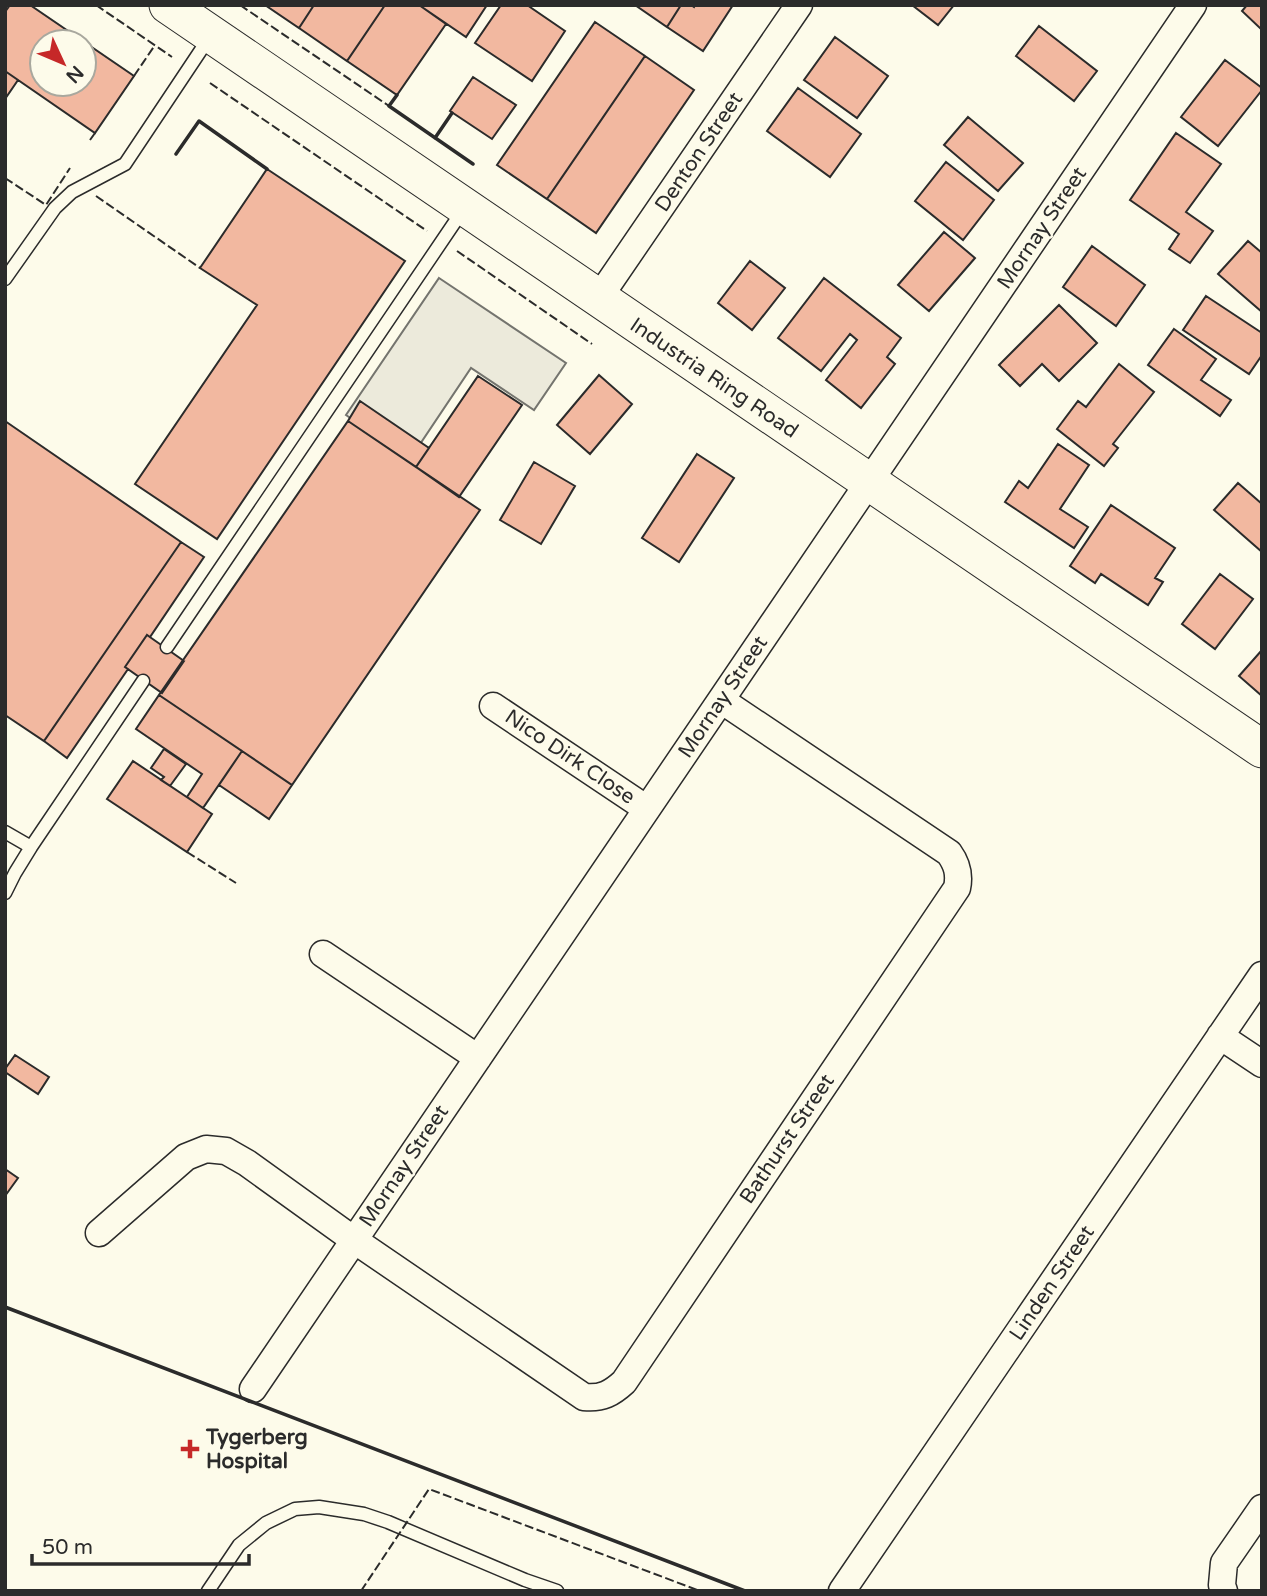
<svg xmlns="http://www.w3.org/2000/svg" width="1267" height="1596" font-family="'Varela Round',sans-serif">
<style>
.parking{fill:#eceadb;stroke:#74746e;stroke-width:2}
.building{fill:#f2b8a0;stroke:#2b2b2b;stroke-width:2;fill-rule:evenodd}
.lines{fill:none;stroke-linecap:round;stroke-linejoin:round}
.lane-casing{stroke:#2b2b2b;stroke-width:15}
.street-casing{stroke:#2b2b2b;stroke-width:29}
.secondary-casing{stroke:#2b2b2b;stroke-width:39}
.lane{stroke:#fdfbea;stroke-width:12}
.street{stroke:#fdfbea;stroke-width:26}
.secondary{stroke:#fdfbea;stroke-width:37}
.fence{stroke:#2b2b2b;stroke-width:2;stroke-dasharray:9 3.5;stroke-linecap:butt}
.wall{stroke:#2b2b2b;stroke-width:3.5}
.poi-dot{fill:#c62828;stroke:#fdfbea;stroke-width:2.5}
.labels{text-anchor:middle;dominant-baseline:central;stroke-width:5;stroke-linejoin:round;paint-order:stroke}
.street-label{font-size:21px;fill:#2b2b2b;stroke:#fdfbea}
.poi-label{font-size:21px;font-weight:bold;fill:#2b2b2b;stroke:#fdfbea;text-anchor:start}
</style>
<rect width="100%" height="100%" fill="#fdfbea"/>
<path class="parking" d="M439 278 566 363 534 410 471 368 410 459 346 415Z"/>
<path class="building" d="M10 5H30L134 76 95 133 5 71V12ZM42 42H84V84H42Z
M265 5H314L299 28Z
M314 5H385L347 61 299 28Z
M385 5H419L446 24 397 95 347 61Z
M419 5H487L466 37Z
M501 5H527L565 31 532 81 475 43Z
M635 5H681L667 27Z
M681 5H691L694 7 695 5H733L703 51 667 27Z
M912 5H954L938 25Z
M1247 5H1262V30L1242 11Z
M595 22 645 56 547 199 497 165Z
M1039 26 1097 71 1074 101 1016 56Z
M835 37 888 76 857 118 804 80Z
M645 56 694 90 596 233 547 199Z
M1225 60 1262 88V90L1218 146 1181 117Z
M5 71 18 80 5 99Z
M473 77 516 105 492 139 450 111Z
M798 88 861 134 830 177 767 131Z
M968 117 1023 163 998 191 944 145Z
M1176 133 1221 164 1186 212 1213 231 1190 263 1169 249 1179 234 1130 200Z
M946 162 994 200 963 240 915 201Z
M267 169 405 261 217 539 135 484 257 305 200 268Z
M944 232 975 258 929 311 898 285Z
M1248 241 1262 253V312L1218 274Z
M1092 246 1145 285 1116 326 1063 287Z
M750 261 785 288 752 330 718 303Z
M824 278 901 338 887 357 895 364 861 408 826 380 857 340 850 334 821 371 778 338Z
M1206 296 1262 333V355L1249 374 1183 330Z
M1059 305 1097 343 1059 381 1042 364 1020 386 999 365Z
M1174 329 1216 359 1201 380 1231 400 1220 416 1148 365Z
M1119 364 1154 392 1113 444 1118 448 1104 466 1057 429 1078 401 1086 407Z
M599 375 632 404 590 454 557 425Z
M478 376 522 405 459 497 416 467Z
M360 401 429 448 416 467 348 421Z
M5 421 181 542 44 741 5 715Z
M348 421 480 510 292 785 159 695Z
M1058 444 1089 465 1060 509 1088 527 1074 548 1005 502 1019 481 1028 488Z
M697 454 734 478 679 562 642 538Z
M534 462 575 486 541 544 500 520Z
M1238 483 1262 504V552L1214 510Z
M1111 505 1175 548 1155 578 1163 582 1148 605 1101 574 1095 583 1070 566Z
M181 542 204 557 150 637 147 635 125 667 128 669 67 758 44 741Z
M1220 574 1253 599 1215 649 1182 624Z
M147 635 184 661 162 693 125 667Z
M1262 650V696L1239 676Z
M159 695 242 751 203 808 187 797 202 774 136 729Z
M164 749 186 764 170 786 161 780 164 777 151 768Z
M242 751 292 785 269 819 219 785Z
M133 761 212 814 187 852 107 799Z
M15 1055 49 1077 38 1094 5 1072V1069Z
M5 1169 18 1178 5 1196Z"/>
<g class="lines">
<defs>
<path id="lane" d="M5 279 55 208 72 192 125 164 209 38
M167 647 463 210
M5 832 31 847 15 873 5 893
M31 847 143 681
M208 1591 239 1545 266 1523 295 1509 319 1507 364 1514 388 1522 525 1580 557 1591"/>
<path id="street" d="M598 299 799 5
M493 706 647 809
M323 954 478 1058
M1220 1036 1262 1064
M99 1233 186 1157 206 1149 226 1151 247 1163 354 1240 584 1397C602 1399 612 1393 624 1382L957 888C960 874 957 864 949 853L721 700
M253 1389 1193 5
M842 1591 1262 975
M1224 1591 1222 1585 1224 1563 1262 1508"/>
<path id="secondary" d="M168 5 1262 749"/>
</defs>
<use href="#lane" class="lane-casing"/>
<use href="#street" class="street-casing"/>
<use href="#secondary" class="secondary-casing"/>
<use href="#lane" class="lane"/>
<use href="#street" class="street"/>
<use href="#secondary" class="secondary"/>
<path class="fence" d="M96 5 172 57
M240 5 389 106
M134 76 155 45
M210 83 427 231
M90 140 95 133
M5 178 46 205 70 168
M96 196 200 268
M457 251 592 344
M187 852 236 883
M361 1591 429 1489 700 1591"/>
<path class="wall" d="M397 95 389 106 473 164
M435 138 452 113
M176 154 199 121 267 169
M5 1307 745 1591"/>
</g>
<path class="poi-dot" d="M186.5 1438.5h7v7h7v7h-7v7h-7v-7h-7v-7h7z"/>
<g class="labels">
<g class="street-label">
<text transform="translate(699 152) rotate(-56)">Denton Street</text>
<text transform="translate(1042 228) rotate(-56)">Mornay Street</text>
<text transform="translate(714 378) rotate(34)">Industria Ring Road</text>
<text transform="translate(723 697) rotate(-56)">Mornay Street</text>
<text transform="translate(570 757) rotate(34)">Nico Dirk Close</text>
<text transform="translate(787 1139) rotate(-56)">Bathurst Street</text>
<text transform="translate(404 1166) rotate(-56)">Mornay Street</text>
<text transform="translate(1052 1283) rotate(-56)">Linden Street</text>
</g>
<g class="poi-label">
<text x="206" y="1437">Tygerberg<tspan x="206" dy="24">Hospital</tspan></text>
</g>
</g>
<rect width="1267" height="1596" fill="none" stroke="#2b2b2b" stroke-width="14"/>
<g transform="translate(63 63) rotate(134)"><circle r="33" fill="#fdfbea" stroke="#a9a89e" stroke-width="2"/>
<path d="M0-5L12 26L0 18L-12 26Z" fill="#c62828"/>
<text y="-10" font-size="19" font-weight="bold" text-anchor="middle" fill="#2b2b2b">N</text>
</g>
<path d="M32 1554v10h217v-10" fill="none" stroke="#2b2b2b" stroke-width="3.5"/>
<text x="42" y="1554" font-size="21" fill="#2b2b2b" stroke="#fdfbea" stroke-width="5" paint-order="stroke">50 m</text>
</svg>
